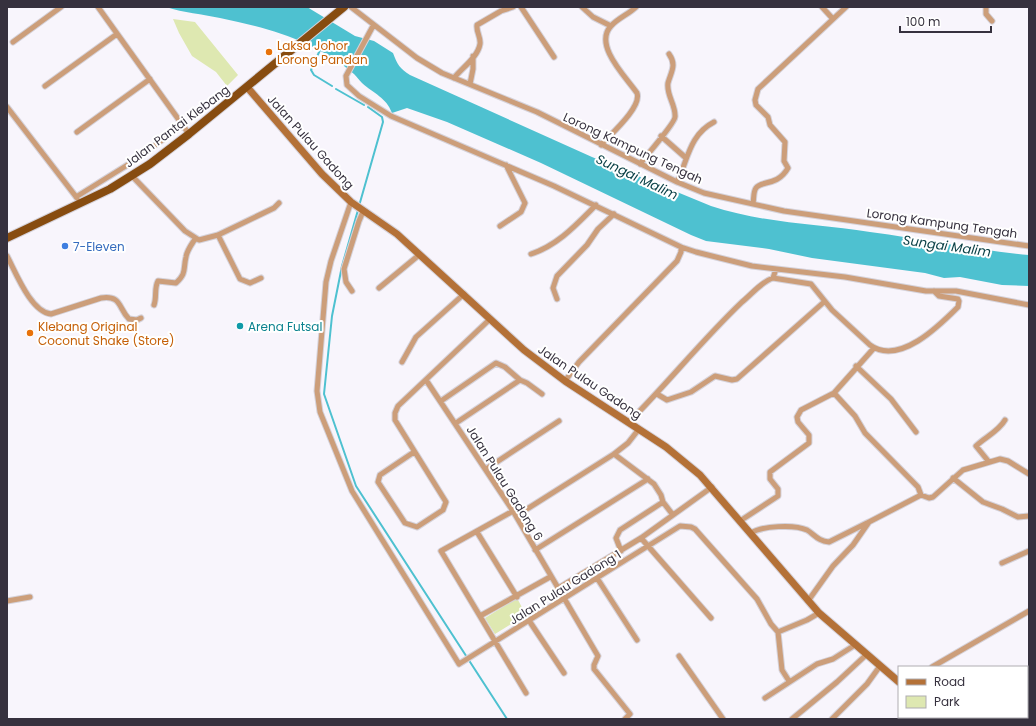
<svg xmlns="http://www.w3.org/2000/svg" width="1036" height="726" font-family="Poppins,sans-serif">
<style>
.green{fill:#dee8b1}
.water{fill:#4ec1d0}
.lines{fill:none;stroke-linecap:round;stroke-linejoin:round}
.stream{stroke:#4ec1d0;stroke-width:2}
.minor-casing{stroke:#d5d2da;stroke-width:7}
.secondary-casing{stroke:#d5d2da;stroke-width:9}
.trunk-casing{stroke:#d5d2da;stroke-width:10}
.minor{stroke:#cc9e7a;stroke-width:5}
.secondary{stroke:#b47137;stroke-width:7}
.trunk{stroke:#874c10;stroke-width:8}
.food-dot{fill:#e8710a;stroke:#fff;stroke-width:1.5}
.shop-dot{fill:#3f7fe0;stroke:#fff;stroke-width:1.5}
.culture-dot{fill:#0f9aa8;stroke:#fff;stroke-width:1.5}
.labels{text-anchor:middle;dominant-baseline:central;stroke-width:4;stroke-linejoin:round;paint-order:stroke}
.food-label{font-size:12px;fill:#c56008;stroke:#fff;text-anchor:start}
.street-label{font-size:12px;fill:#36313e;stroke:#fff}
.shop-label{font-size:12px;fill:#366cbe;stroke:#fff;text-anchor:start}
.culture-label{font-size:12px;fill:#0d838f;stroke:#fff;text-anchor:start}
.water-label{font-size:13px;font-style:italic;fill:#0b4147;stroke:#fff}
</style>
<rect width="100%" height="100%" fill="#f8f5fc"/>
<path class="green" d="M173 19 195 22 238 75 227 86 216 72 192 56 179 33Z
M517 598 526 615 495 634 485 618Z"/>
<path class="water" d="M166 7H307L355 36 374 41 393 53C397 64 400 69 410 75L592 157 711 206C762 223 817 224 870 232 923 239 975 250 1029 255V286L1002 285 960 277 944 278 925 273 812 258 769 249 706 241 691 235 541 163 447 122 407 108 392 113C386 97 374 94 362 83 359 80 357 77 354 74 316 41 269 28 220 18 202 14 184 13 166 7Z"/>
<g class="lines">
<path class="stream" d="M320 50 311 70 314 75 332 86
M336 89 364 105
M359 206 383 122 382 117 368 107
M358 210 342 266 332 316 324 394 356 486 507 719"/>
<defs>
<path id="minor" d="M98 7 189 134
M351 7 417 58 442 73 537 112 677 182 704 193 784 211 1029 246
M521 7 554 57
M582 7 593 17 611 26
M822 7 833 19
M986 7V14L992 21
M373 26 346 76 347 85 359 96 391 116 554 186 681 247 696 252 752 266 845 277 926 291H956L1029 305
M13 42 61 7
M454 78C462 68 478 57 480 44 481 37 476 32 477 25L501 11 513 7
M470 84 473 69V56
M45 86 117 34
M7 107 77 198
M77 132 150 79
M661 136 686 158
M601 145C611 134 642 107 637 93 626 77 593 45 611 26 618 18 629 14 636 7
M640 164C646 156 675 123 675 117 676 105 666 95 668 83 671 72 677 65 669 54
M132 176 185 231 199 240 218 235 274 208 279 203
M677 182C688 160 689 135 714 122
M76 197 129 164 183 125
M351 202 331 261 326 282 317 391 320 412 352 491 459 664 680 526 691 527 695 529 757 599 771 624 778 632 782 670 789 681
M753 204C754 199 753 192 756 188 761 180 777 187 788 168L784 161 785 142 770 125 768 117 756 105 755 100 758 89 846 7
M500 226 521 212 525 203 506 165
M218 235 240 279 250 283 261 278
M531 254C558 245 576 225 596 205
M7 256C16 273 31 312 51 314L101 298C122 295 118 308 129 319L137 320 141 318
M773 278 811 284 832 310 870 345C899 366 939 326 958 307L959 301 958 299 939 296 934 291
M379 288 419 255
M352 291 346 282 344 269 359 221 362 214 366 212
M557 299 553 288 557 276 587 245 598 229 614 214
M154 305C157 297 154 288 158 281L176 283C187 273 183 269 186 257 187 250 192 244 195 239
M402 362 416 337 464 294
M856 366 891 399 916 432
M426 380 513 511 598 656 594 665V669L630 714 625 719
M565 381 579 362 677 261 681 252V247
M834 393 855 416 865 433 918 487 921 495
M657 394 667 400 691 392 715 376 732 380 737 379 824 302
M441 401 496 363 505 367 520 380
M629 422C668 383 702 340 742 302 752 294 761 282 773 278L776 269
M456 423 520 380 527 383 542 394
M414 452 380 475 378 482 405 523 417 527 443 510 446 502 395 420V413L398 406 489 320
M614 454 654 484 661 495 663 502 673 515
M989 462 976 446C985 437 998 432 1005 420
M486 469 559 421
M953 478 983 502 1002 509 1018 517 1029 516
M513 511 441 551 526 693
M516 516 614 454 628 443 639 429
M740 521 778 496V489L770 479V472L809 443V435L798 422 797 417 801 410 834 393 874 348
M477 532 517 597
M751 533C762 526 794 524 807 530 815 535 818 541 829 542L869 522
M641 538 711 618
M535 550 648 479
M621 551 616 538 620 530 663 502
M1002 563 1029 551
M597 578 637 640
M557 589 641 538 712 487
M7 601 30 597
M808 601 833 566 853 545 869 522 921 495 929 498 933 497 963 470 1000 459 1008 461 1029 474
M480 616 550 577
M530 622 564 673
M778 632 807 620 819 613
M679 656 723 719
M932 667 1029 611
M765 698 817 664 833 659 855 645
M792 719 837 682 866 655
M832 719 867 684 880 666"/>
<path id="secondary" d="M247 87 322 174 351 202 397 234 524 350 565 381 666 447 700 475 819 613 899 682
M940 717 942 719"/>
<path id="trunk" d="M7 238 110 189 150 164 189 134 344 7"/>
</defs>
<use href="#minor" class="minor-casing"/>
<use href="#secondary" class="secondary-casing"/>
<use href="#trunk" class="trunk-casing"/>
<use href="#minor" class="minor"/>
<use href="#secondary" class="secondary"/>
<use href="#trunk" class="trunk"/>
</g>
<g class="food-dot">
<circle cx="269" cy="52" r="4"/>
<circle cx="30" cy="333" r="4"/>
</g>
<circle class="shop-dot" cx="65" cy="246" r="4"/>
<circle class="culture-dot" cx="240" cy="326" r="4"/>
<g class="labels">
<g class="food-label">
<text x="277" y="45">Laksa Johor<tspan x="277" dy="14">Lorong Pandan</tspan></text>
<text x="38" y="326">Klebang Original<tspan x="38" dy="14">Coconut Shake (Store)</tspan></text>
</g>
<g class="street-label">
<text transform="translate(177 126) rotate(-37)">Jalan Pantai Klebang</text>
<text transform="translate(311 142) rotate(48)">Jalan Pulau Gadong</text>
<text transform="translate(633 148) rotate(25)">Lorong Kampung Tengah</text>
<text transform="translate(942 223) rotate(8)">Lorong Kampung Tengah</text>
<text transform="translate(590 382) rotate(34)">Jalan Pulau Gadong</text>
<text transform="translate(505 483) rotate(58)">Jalan Pulau Gadong 6</text>
<text transform="translate(565 587) rotate(-32)">Jalan Pulau Gadong 1</text>
</g>
<g class="shop-label">
<text x="73" y="246">7-Eleven</text>
</g>
<g class="culture-label">
<text x="248" y="326">Arena Futsal</text>
</g>
<g class="water-label">
<text transform="translate(637 177) rotate(25)">Sungai Malim</text>
<text transform="translate(947 246) rotate(8)">Sungai Malim</text>
</g>
</g>
<rect width="1036" height="726" fill="none" stroke="#36313e" stroke-width="16"/>
<rect x="898" y="666" width="130" height="52" fill="#ffffff" stroke="#afadb2"/>
<rect x="906" y="679" width="20" height="6" fill="#b47137" stroke="#afadb2"/>
<text x="934" y="686" font-size="12" fill="#36313e">Road</text>
<rect x="906" y="696" width="20" height="12" fill="#dee8b1" stroke="#afadb2"/>
<text x="934" y="706" font-size="12" fill="#36313e">Park</text>
<path d="M900 26v6h91v-6" fill="none" stroke="#36313e" stroke-width="2"/>
<text x="906" y="26" font-size="12" fill="#36313e" stroke="#ffffff" stroke-width="3" paint-order="stroke">100 m</text>
</svg>
